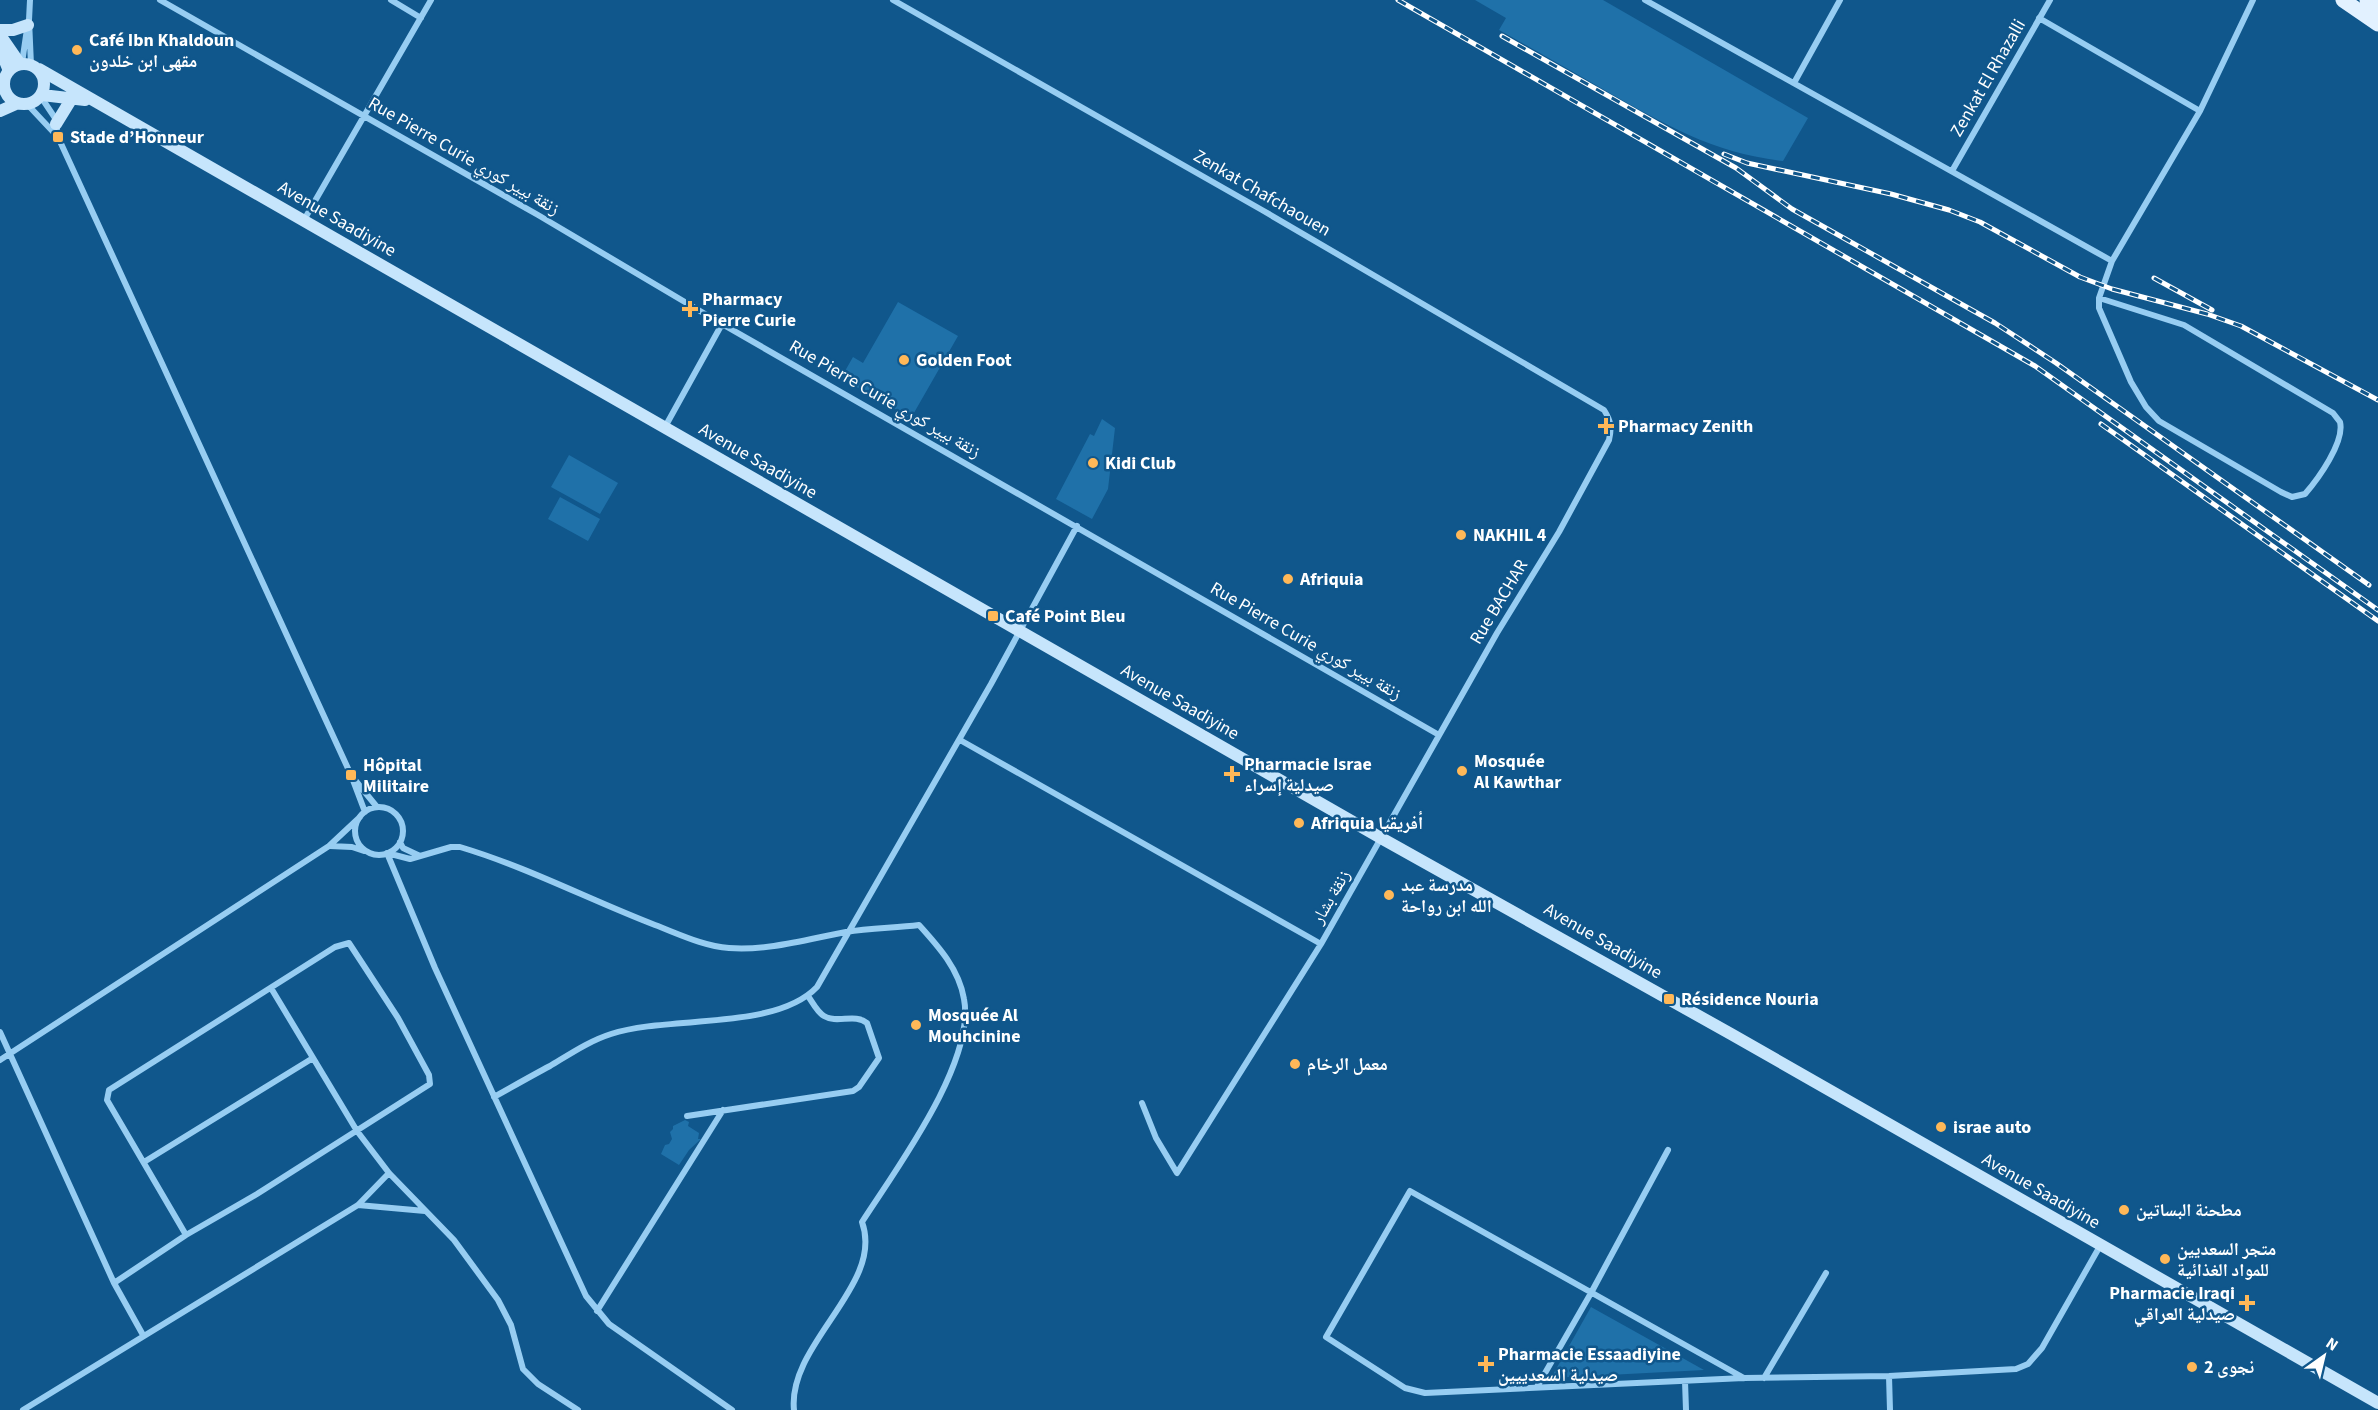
<svg xmlns="http://www.w3.org/2000/svg" width="2378" height="1410" font-family="'Source Sans 3','Noto Naskh Arabic',sans-serif">
<style>
.green{fill:#1f71a9}
.lines{fill:none;stroke-linecap:round;stroke-linejoin:round}
.minor{stroke:#97cdf2;stroke-width:6}
.secondary{stroke:#c6e5fc;stroke-width:12}
.primary{stroke:#e2f1ff;stroke-width:15}
.rail-casing{stroke:#fff;stroke-width:5}
.rail{stroke:#10578c;stroke-width:3;stroke-dasharray:9;stroke-linecap:butt}
.poi-dot{fill:#ffb858;stroke:#10578c;stroke-width:2}
.labels{text-anchor:middle;dominant-baseline:central;stroke-width:5;stroke-linejoin:round;paint-order:stroke}
.poi-label{font-size:18px;font-weight:bold;fill:#fff;stroke:#10578c;text-anchor:start}
.street-label{font-size:18px;fill:#fff;stroke:#10578c}
</style>
<rect width="100%" height="100%" fill="#10578c"/>
<path class="green" d="M1475 0H1603L1808 118 1783 161C1713 153 1666 125 1606 91 1571 71 1535 50 1499 30L1506 18Z
M898 302 958 336 911 418 841 378 853 357 863 363Z
M1102 419 1115 428 1108 489 1092 519 1056 499 1090 434 1094 436Z
M569 455 618 483 600 514 551 487Z
M560 497 600 519 588 541 548 519Z
M685 1120 689 1122 688 1126 699 1133 698 1139H701L689 1150 679 1165 661 1154 665 1145 669 1144 672 1139 670 1132 673 1129V1126Z
M1591 1307 1704 1370 1551 1378Z"/>
<g class="lines">
<path class="minor" d="M30 0 29 20 31 65
M160 0 538 215 722 324 1439 735
M391 0 421 18
M893 0 1262 210 1604 410C1611 421 1612 427 1609 440L1559 532 1497 633 1321 944 1177 1173 1156 1138 1142 1103
M1645 0 2112 261
M2039 18 2200 111
M22 63 27 29
M1794 83 1840 0
M41 97 55 118 58 137 351 775 365 812
M27 104 57 136
M1952 171 2050 0
M304 220 431 0
M2099 298 2184 325 2333 413 2340 422C2345 442 2318 479 2305 494L2292 497 2281 492 2159 421 2146 407 2131 382 2099 308V298L2112 261 2200 111 2253 0
M665 427 722 324
M960 740 1321 944
M355 780 377 807
M355 831a24 24 0 1 1 48 0a24 24 0 1 1-48 0Z
M400 842 403 848 420 856
M330 846 352 847 364 851
M387 853 410 859 451 847H460C527 867 590 900 655 925 679 934 703 946 729 948 768 951 808 939 846 932 870 928 895 928 919 925 938 946 959 969 964 999 976 1062 896 1169 862 1222 885 1285 787 1344 794 1410
M387 853 435 968 586 1296 609 1324 732 1410
M271 988 357 1131 389 1173 454 1240 498 1300 511 1325 523 1369 538 1384 578 1410
M0 1032 114 1283 143 1335
M0 1060 329 846 360 817
M494 1097C512 1087 531 1076 550 1066 570 1054 589 1041 611 1034 669 1015 775 1031 817 987L991 684 1077 526
M687 1116 853 1091 859 1087 879 1058 867 1023C855 1013 837 1024 824 1016 817 1012 813 1003 808 996
M144 1162 313 1058
M358 1205 425 1211
M114 1283 186 1235 257 1194 430 1084 429 1075 398 1018 349 943 335 947 109 1090 107 1100 186 1235
M597 1311 723 1110
M1889 1376 1890 1410
M1744 1378 1410 1191 1326 1337 1405 1388 1425 1393 1744 1378 1889 1376 2016 1369 2028 1364 2042 1348 2100 1246
M1764 1378 1826 1273
M1685 1381 1686 1410
M1537 1387 1591 1293 1668 1150
M23 1410 358 1205 389 1173"/>
<path class="secondary" d="M0 30H13L28 25
M0 35 20 64
M0 49 9 71
M4 84a20 20 0 1 1 40 0a20 20 0 1 1-40 0Z
M39 69 1381 838 1731 1034 2378 1403
M42 95 85 100
M0 111 18 103
M56 124 72 98"/>
<path class="primary" d="M2343 0 2378 24
M2367 0 2378 8"/>
<defs>
<path id="rail" d="M1398 0 2035 366 2378 610
M1502 36 1736 168 1792 209 1995 323 2056 363 2369 585
M1724 154 1747 163 1891 194 1949 210 1980 222 2080 277 2112 289 2207 314 2241 326 2378 400
M2154 278 2212 310
M2101 424 2378 621"/>
</defs>
<use href="#rail" class="rail-casing"/>
<use href="#rail" class="rail"/>
</g>
<g class="poi-dot">
<circle cx="77" cy="50" r="6"/>
<rect x="52" y="131" width="12" height="12" rx="3"/>
<path d="M687 300h6v6h6v6h-6v6h-6v-6h-6v-6h6z"/>
<circle cx="904" cy="360" r="6"/>
<path d="M1603 417h6v6h6v6h-6v6h-6v-6h-6v-6h6z"/>
<circle cx="1093" cy="463" r="6"/>
<circle cx="1461" cy="535" r="6"/>
<circle cx="1288" cy="579" r="6"/>
<rect x="987" y="610" width="12" height="12" rx="3"/>
<circle cx="1462" cy="771" r="6"/>
<path d="M1229 765h6v6h6v6h-6v6h-6v-6h-6v-6h6z"/>
<rect x="345" y="769" width="12" height="12" rx="3"/>
<circle cx="1299" cy="823" r="6"/>
<circle cx="1389" cy="895" r="6"/>
<rect x="1663" y="993" width="12" height="12" rx="3"/>
<circle cx="916" cy="1025" r="6"/>
<circle cx="1295" cy="1064" r="6"/>
<circle cx="1941" cy="1127" r="6"/>
<circle cx="2124" cy="1210" r="6"/>
<circle cx="2165" cy="1259" r="6"/>
<path d="M2244 1294h6v6h6v6h-6v6h-6v-6h-6v-6h6z"/>
<path d="M1483 1355h6v6h6v6h-6v6h-6v-6h-6v-6h6z"/>
<circle cx="2192" cy="1367" r="6"/>
</g>
<g class="labels">
<g class="poi-label">
<text x="89" y="40">Café Ibn Khaldoun<tspan x="89" dy="21">مقهى ابن خلدون</tspan></text>
<text x="70" y="137">Stade d’Honneur</text>
<text x="702" y="299">Pharmacy<tspan x="702" dy="21">Pierre Curie</tspan></text>
<text x="916" y="360">Golden Foot</text>
<text x="1618" y="426">Pharmacy Zenith</text>
<text x="1105" y="463">Kidi Club</text>
<text x="1473" y="535">NAKHIL 4</text>
<text x="1300" y="579">Afriquia</text>
<text x="1005" y="616">Café Point Bleu</text>
<text x="1474" y="761">Mosquée<tspan x="1474" dy="21">Al Kawthar</tspan></text>
<text x="1244" y="764">Pharmacie Israe<tspan x="1244" dy="21">صيدلية إسراء</tspan></text>
<text x="363" y="765">Hôpital<tspan x="363" dy="21">Militaire</tspan></text>
<text x="1311" y="823">Afriquia أفريقيا</text>
<text x="1401" y="885">مدرسة عبد<tspan x="1401" dy="21">الله ابن رواحة</tspan></text>
<text x="1681" y="999">Résidence Nouria</text>
<text x="928" y="1015">Mosquée Al<tspan x="928" dy="21">Mouhcinine</tspan></text>
<text x="1307" y="1064">معمل الرخام</text>
<text x="1953" y="1127">israe auto</text>
<text x="2136" y="1210">مطحنة البساتين</text>
<text x="2177" y="1249">متجر السعديين<tspan x="2177" dy="21">للمواد الغذائية</tspan></text>
<text x="2235" y="1293" text-anchor="end">Pharmacie Iraqi<tspan x="2235" dy="21">صيدلية العراقي</tspan></text>
<text x="1498" y="1354">Pharmacie Essaadiyine<tspan x="1498" dy="21">صيدلية السعدييين</tspan></text>
<text x="2204" y="1367">نجوى 2</text>
</g>
<g class="street-label">
<text transform="translate(1988 78) rotate(-60)">Zenkat El Rhazalli</text>
<text transform="translate(464 156) rotate(30)">Rue Pierre Curie زنقة بيير كوري</text>
<text transform="translate(1262 193) rotate(30)">Zenkat Chafchaouen</text>
<text transform="translate(337 219) rotate(30)">Avenue Saadiyine</text>
<text transform="translate(885 399) rotate(30)">Rue Pierre Curie زنقة بيير كوري</text>
<text transform="translate(758 461) rotate(30)">Avenue Saadiyine</text>
<text transform="translate(1499 602) rotate(-59)">Rue BACHAR</text>
<text transform="translate(1306 641) rotate(30)">Rue Pierre Curie زنقة بيير كوري</text>
<text transform="translate(1180 702) rotate(30)">Avenue Saadiyine</text>
<text transform="translate(1331 897) rotate(-60)">زنقة بشار</text>
<text transform="translate(1603 941) rotate(30)">Avenue Saadiyine</text>
<text transform="translate(2041 1191) rotate(30)">Avenue Saadiyine</text>
</g>
</g>
<g transform="translate(2324 1356) rotate(34)" stroke="#10578c" stroke-width="4.5" paint-order="stroke">
<path d="M0-4.5L10 22L0 15L-10 22Z" fill="#ffffff"/>
<text y="-9" font-size="16" font-weight="bold" text-anchor="middle" fill="#ffffff">N</text>
</g>
</svg>
